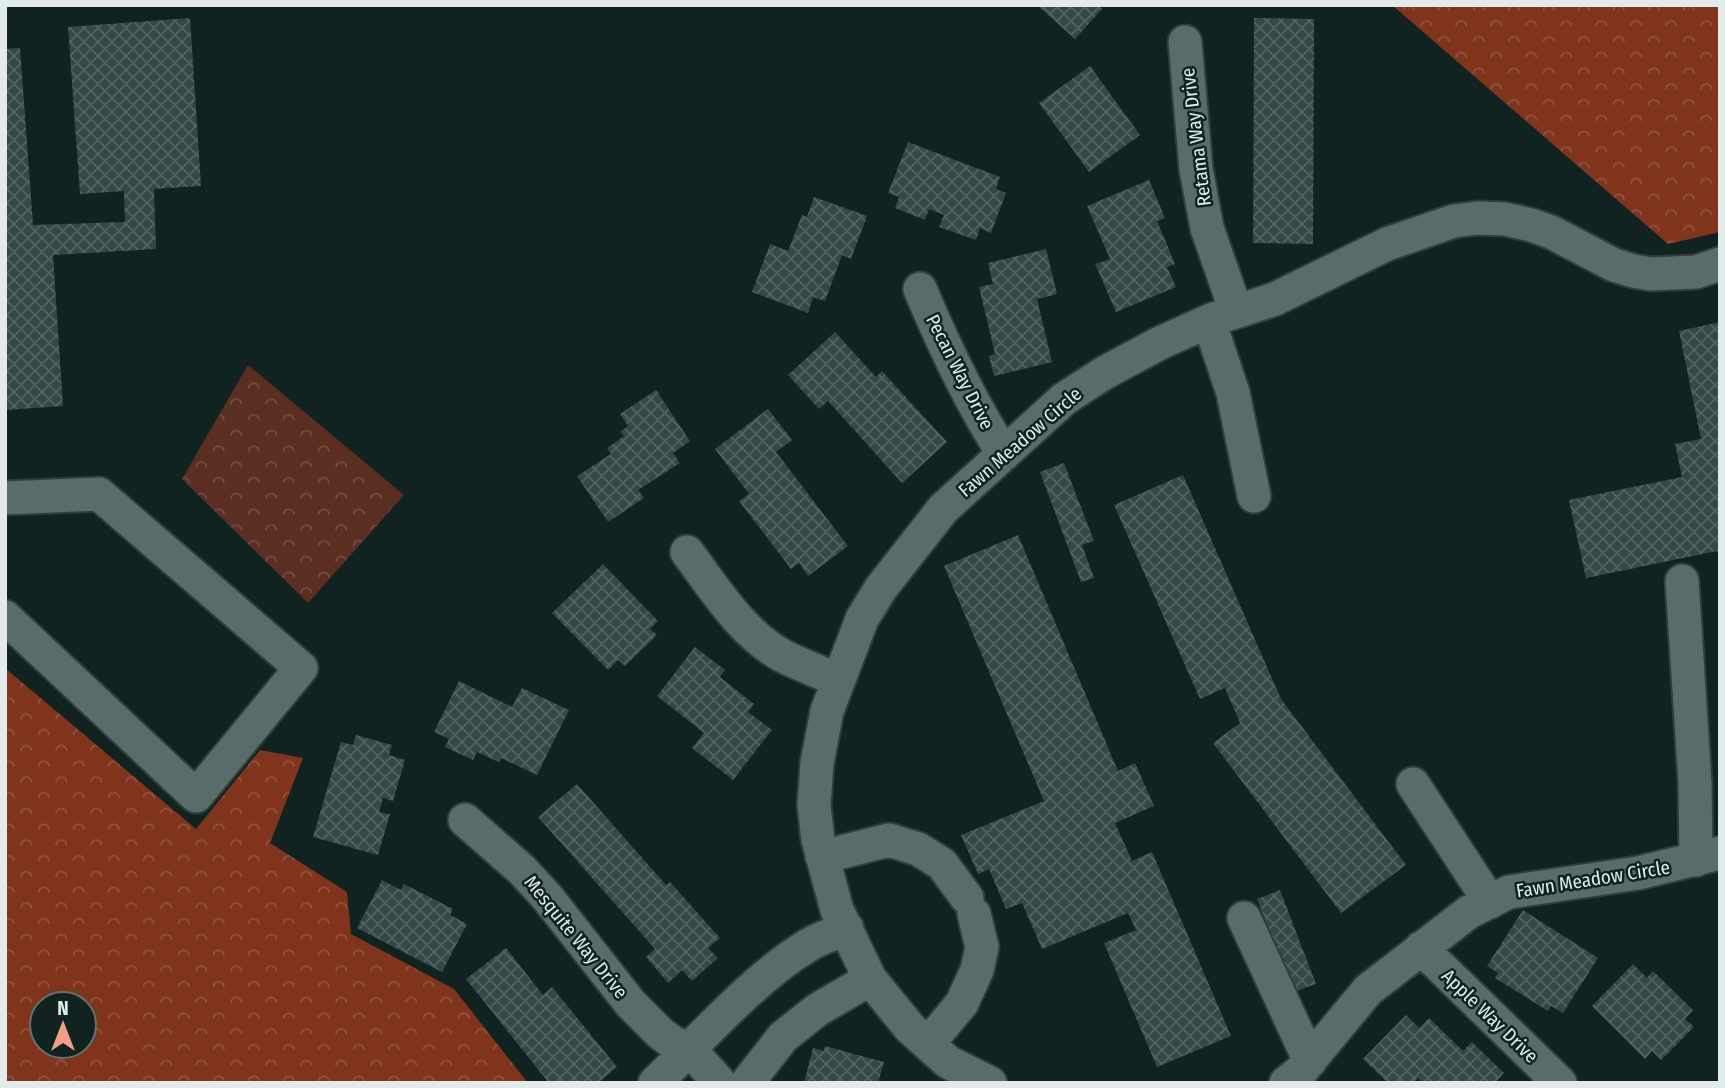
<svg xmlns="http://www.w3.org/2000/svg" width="1725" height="1088" font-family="'Fira Sans Condensed',sans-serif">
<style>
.forest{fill:url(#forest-crowns);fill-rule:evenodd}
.park{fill:url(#park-crowns)}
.building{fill:url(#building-cross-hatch)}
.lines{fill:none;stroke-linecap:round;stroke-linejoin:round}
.minor-casing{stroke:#313d3c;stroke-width:37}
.minor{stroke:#586d6a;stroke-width:33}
.labels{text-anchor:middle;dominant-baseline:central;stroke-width:5;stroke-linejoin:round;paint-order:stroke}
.street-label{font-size:19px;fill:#e0ebea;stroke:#102321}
</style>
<defs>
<pattern id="forest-crowns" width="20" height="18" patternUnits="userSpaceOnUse" patternTransform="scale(1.75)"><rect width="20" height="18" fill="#80341c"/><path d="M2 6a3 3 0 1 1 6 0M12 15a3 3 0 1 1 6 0" fill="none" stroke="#92523d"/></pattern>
<pattern id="park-crowns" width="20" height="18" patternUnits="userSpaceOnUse" patternTransform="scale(1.75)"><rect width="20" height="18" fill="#5a2f22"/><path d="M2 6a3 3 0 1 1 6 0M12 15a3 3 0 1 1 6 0" fill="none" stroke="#714d42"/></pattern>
<pattern id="building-cross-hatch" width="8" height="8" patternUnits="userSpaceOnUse" patternTransform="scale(1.75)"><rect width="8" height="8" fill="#344846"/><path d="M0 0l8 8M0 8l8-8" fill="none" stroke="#516361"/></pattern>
</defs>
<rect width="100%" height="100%" fill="#102321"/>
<path class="forest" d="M1392 5H1720V232L1668 244Z
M5 668 196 829 260 750 303 758 270 843 347 892 351 934 454 989 528 1083H5ZM42 1004H84V1046H42Z"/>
<path class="park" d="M248 365 404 495 308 603 182 479Z"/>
<path class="building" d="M1037 5H1098L1102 9 1075 39Z
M190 18 201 186 154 189 156 249 53 255 63 406 5 410V49L20 48 33 225 125 222 124 191 80 194 68 27Z
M1254 18 1314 19 1313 244 1253 243Z
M1090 66 1140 135 1089 172 1039 103Z
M908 142 1000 177 996 189 1006 193 991 233 980 228 976 240 939 227 944 215 929 209 925 220 895 208 899 197 888 193Z
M1149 180 1165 218 1157 221 1175 264 1167 267 1176 287 1116 312 1095 264 1110 259 1087 206Z
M814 197 867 216 851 259 842 255 825 301 813 297 808 313 752 292 770 244 788 251 802 215 807 217Z
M1046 249 1057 294 1037 299 1052 362 994 376 989 356 995 354 979 287 993 284 988 263Z
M1720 322V555L1717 551 1586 578 1569 500 1682 477 1675 444 1701 439 1679 331Z
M835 332 876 377 882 371 947 442 902 483 828 401 819 409 788 375Z
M656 390 690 441 673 453 680 463 638 490 644 498 608 522 577 476 611 454 607 448 624 436 620 432 628 426 620 414Z
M768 409 792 440 776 452 848 546 808 576 799 563 791 569 739 501 749 494 715 449Z
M1064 463 1094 541 1082 545 1094 578 1081 582 1040 472Z
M1183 475 1281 699 1406 865 1341 913 1213 743 1240 723 1225 688 1200 699 1114 505Z
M1018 535 1118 771 1135 763 1154 806 1115 823 1132 861 1152 852 1231 1036 1157 1067 1104 943 1136 930 1128 913 1042 949 1022 903 1006 909 989 869 978 874 961 835 1044 801 944 566Z
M603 564 658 621 650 629 657 635 625 666 618 660 608 670 552 613Z
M695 647 725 670 720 677 754 704 748 712 772 730 733 780 692 748 704 733 657 696Z
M459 681 512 707 522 688 569 710 537 775 501 758 499 762 477 752 473 760 445 747 449 739 434 732Z
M356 735 392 745 389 755 405 760 393 801 383 798 379 812 390 814 378 855 313 837 341 742 353 745Z
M577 784 666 885 670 882 720 938 708 948 718 958 692 981 682 970 668 983 646 957 655 949 538 817Z
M382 880 401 890 404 884 453 909 450 915 467 924 442 972 357 928Z
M1280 890 1316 984 1293 992 1257 899Z
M1523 910 1598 958 1563 1013 1551 1006 1548 1011 1495 978 1498 973 1487 966Z
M506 948 543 995 552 987 617 1067 598 1083H549L466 979Z
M1633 964 1647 978 1653 971 1693 1010 1685 1019 1694 1027 1661 1060 1652 1051 1645 1059 1592 1006Z
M1406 1015 1419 1028 1429 1018 1463 1051 1472 1042 1504 1073 1495 1083H1423L1418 1078 1413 1083H1388L1363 1059Z
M825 1046 884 1062 878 1083H804L813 1048 824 1051Z"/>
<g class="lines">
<defs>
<path id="minor" d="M1185 42 1196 169 1207 228 1236 311
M920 289C944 346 970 402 1004 454
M1209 321 1233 393 1254 496
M5 498 99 494 301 668 196 796 5 617
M687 552C715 589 741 633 783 656 801 665 820 672 838 680
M1682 581 1695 783 1696 860
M1413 784 1490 902
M465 820 522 870 547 897 631 1004 660 1033 672 1042 690 1050 720 1083
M822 857 889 840 918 849 942 864 967 898
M1244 918 1310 1061
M1421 948 1560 1083
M928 1044 962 1003 977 970 982 947 974 914
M655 1083C702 1038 753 979 807 946 819 938 834 934 847 928
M747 1083 783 1037 817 1010 870 979
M990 1083 948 1062 910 1028 870 979 837 910 818 840 814 805 817 763 827 711 862 619 881 588 943 509 1064 399 1104 373 1160 343 1211 320 1275 299 1387 244 1454 221 1478 218 1505 219 1531 225 1551 232 1614 265 1633 271 1651 274 1696 272 1720 264
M1286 1083 1301 1071 1368 990 1469 912 1509 892 1638 873 1720 853"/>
</defs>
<use href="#minor" class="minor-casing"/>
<use href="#minor" class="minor"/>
</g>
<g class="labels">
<g class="street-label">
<text transform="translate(1196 137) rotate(-97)">Retama Way Drive</text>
<text transform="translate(960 372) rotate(63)">Pecan Way Drive</text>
<text transform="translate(1020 442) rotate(-41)">Fawn Meadow Circle</text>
<text transform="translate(1593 879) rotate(-9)">Fawn Meadow Circle</text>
<text transform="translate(576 937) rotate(51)">Mesquite Way Drive</text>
<text transform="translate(1490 1016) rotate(44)">Apple Way Drive</text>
</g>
</g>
<rect width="1725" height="1088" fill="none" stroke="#e0ebea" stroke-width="14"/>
<g transform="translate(63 1025)"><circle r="33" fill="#102321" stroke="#637371" stroke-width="2"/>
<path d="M0-5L12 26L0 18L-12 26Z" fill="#f39f84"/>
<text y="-10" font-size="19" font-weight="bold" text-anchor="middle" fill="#e0ebea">N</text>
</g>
</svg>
